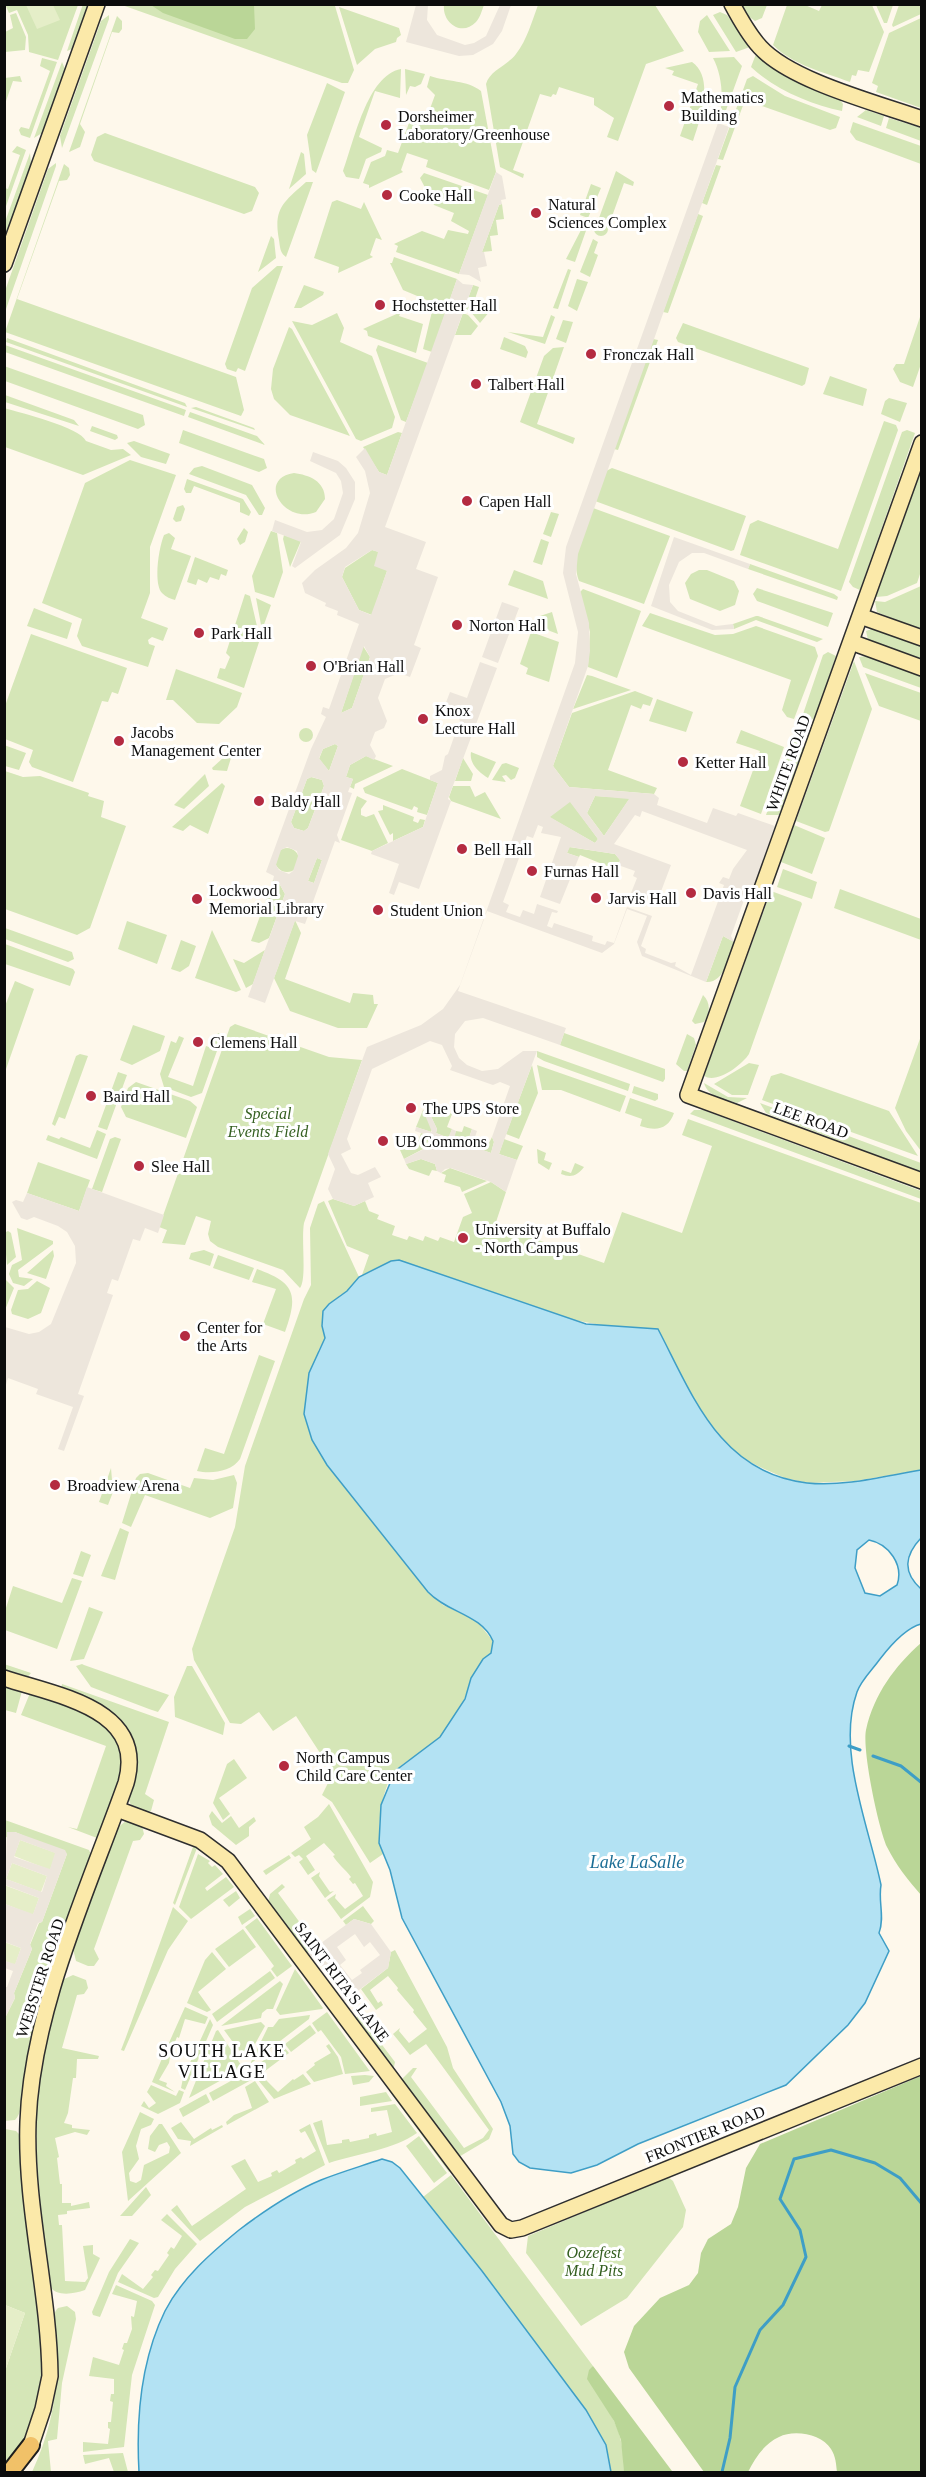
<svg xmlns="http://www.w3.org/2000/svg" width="926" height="2477" font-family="Georgia,serif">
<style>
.green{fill:#d5e6b7}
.forest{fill:#bad697}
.pitch{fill:#e5eec8}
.plaza{fill:#ede6dc;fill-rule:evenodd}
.water{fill:#b3e2f3;stroke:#3e9ec6;stroke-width:1.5;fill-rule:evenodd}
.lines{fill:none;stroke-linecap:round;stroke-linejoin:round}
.stream{stroke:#3e9ec6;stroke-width:3}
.secondary-casing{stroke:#2e2e2e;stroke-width:18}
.primary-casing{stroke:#1d1d1d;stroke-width:20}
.secondary{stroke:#fbe9a9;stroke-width:15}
.primary{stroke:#f1c168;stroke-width:16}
.poi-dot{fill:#b42b41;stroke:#fff;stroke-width:2}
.labels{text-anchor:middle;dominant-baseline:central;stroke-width:6;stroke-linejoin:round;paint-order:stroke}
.poi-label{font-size:16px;fill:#0c0c0c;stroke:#fff;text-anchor:start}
.street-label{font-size:16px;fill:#0c0c0c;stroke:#fff}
.park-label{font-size:16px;font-style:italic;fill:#345f20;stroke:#fff}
.water-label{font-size:18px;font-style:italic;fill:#1c6e96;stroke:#fff}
.neighbourhood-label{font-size:18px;letter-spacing:1.5px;fill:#0c0c0c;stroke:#fff}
</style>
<rect width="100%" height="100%" fill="#fef8eb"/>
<path class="green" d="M5 4 78 5 58 60 29 52 28 35 17 10 9 13Z
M83 4 88 5 72 49 67 51Z
M122 5H332L335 6 354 70 348 83H342Z
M444 5V4L484 5C482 10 480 18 476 22 462 37 442 23 444 5Z
M538 5H655L684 51 646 64 618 141 607 137 614 118 594 105V98L559 87 556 95 553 94 551 97 540 94 513 170 524 174 523 178 500 167 486 84C490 70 507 66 516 54 527 40 532 21 538 5Z
M741 5H767L762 18 755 21 748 16Z
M787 5H805L819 11 822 5H872L884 32 869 72 858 70 856 76 852 75 850 82C823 72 793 65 773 45Z
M876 5H893L887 23H884Z
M899 5H921V14L893 27 892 25Z
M339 7 399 28 401 35 397 38 396 42 375 49 357 65Z
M720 12 727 15 750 47 736 52 713 15Z
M16 13 26 37 25 50 5 52V32L13 28 10 15Z
M109 15V19L62 148 60 136 101 21Z
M707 15 730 51 709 52 698 32 700 21Z
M117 16 122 21V29L119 33 112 32 80 124 85 132 80 147 69 152Z
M921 18V108L876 92 878 86 872 83 889 33Z
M756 54 787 77 838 97 843 104 842 111C811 105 774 89 751 67Z
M734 57 742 66 721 124 718 123C724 102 723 77 713 58Z
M42 58 57 62 30 138 21 135 19 130 21 127 29 129 50 71 40 66Z
M62 62 65 69 42 133 34 138Z
M692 62C715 78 700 120 693 141L680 136 698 84 672 75 674 71 665 68Z
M401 69 400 98 375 91 359 137 382 148 381 152 366 159 359 179 346 177 343 171C354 142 367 75 401 69Z
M405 69 425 74 421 84 415 87 410 86 406 95Z
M20 76 22 82 13 81 5 104V78Z
M430 76C448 82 467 80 481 91L496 172 489 190 426 167 428 160 407 153 401 170 403 172 369 188V185L363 183 371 162 385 156 387 150 398 153 413 112 427 117 435 95 427 87Z
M753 76 785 96 840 117 836 128 830 130 745 100 723 160 718 159 747 79Z
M327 83 345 92 316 173 312 170 307 135Z
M866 110 884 116 881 126 857 117Z
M889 118 921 128V141L886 128Z
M853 122 921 146V164L856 140 850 132Z
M105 133 255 187 259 193 252 211 244 214 94 161 91 155 97 137Z
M17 146 26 150 5 209V188L8 189 20 155 12 152Z
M301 152 304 154 306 174 289 189Z
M30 153 31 163 5 238V222Z
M56 163V166L5 312V291L48 169Z
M64 164 69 168 70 175 67 180 59 181 17 299 236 377 244 410 241 416 5 332Z
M716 165 721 166 707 205 702 203Z
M616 171 634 182 633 186 624 183 610 222 599 218Z
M424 173 488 195 459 274 396 252 398 246 394 244 422 231 444 239 448 230 468 234 469 231 451 221 454 213 434 205 420 178Z
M306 182H313L286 257C280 253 280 247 279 240 273 208 284 202 306 182Z
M591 184 601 188 588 218 580 215Z
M337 200 361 209 364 202 382 240 376 238 370 255 373 257 338 273 339 267 314 258 332 202Z
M502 204 504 219 496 220 498 235 490 236 492 251 482 252 499 205Z
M698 214 703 216 668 313 663 312Z
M578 219 588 225 575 262 566 259 581 230 572 223Z
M594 229a7 7 0 1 1 14 0a7 7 0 1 1-14 0Z
M271 236 274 239 276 258 258 272Z
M593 239 598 242 594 253 598 255 590 277 580 272Z
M394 257 457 279 432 352 423 349 434 303 403 290 390 263H392Z
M277 266H283L245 371 238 368 236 372 227 369 225 364 252 288Z
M568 269 571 270 558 309 553 308Z
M577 279 588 282 577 311 568 306Z
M304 285 324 292 323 295 301 308H294Z
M473 285 479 287 473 305 490 311 480 323 470 311 464 309Z
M401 312 399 316 423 324 416 353 368 336 367 331 363 329Z
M337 313 344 328 340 342 372 356 395 417 392 428 361 441 356 439 292 321 312 325Z
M463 313 468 315 478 326 471 335H455Z
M921 314V364L913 387 900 382 893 369 896 364H904Z
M551 315 555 317 545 344 508 332 543 337Z
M563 320 573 322 566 343 556 339Z
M683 323 809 368 805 384 802 386 678 342 676 338Z
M289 327 292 329 350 436 290 415 274 399 271 389 273 369Z
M504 337 525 346 528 352 526 358 500 349Z
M7 338 185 403 187 407 6 342Z
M653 339 658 340 618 450 614 449Z
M5 345 186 410 184 416 5 352Z
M378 345 428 363 406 422 401 420 376 350Z
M553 348 564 347 537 424 575 438 573 444 520 422 544 356Z
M4 366 143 415 145 425 138 429 5 381Z
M830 376 867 389 863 406 823 394Z
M5 395 74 420 79 426 5 402Z
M889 398 907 403 900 422 881 414 885 401Z
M196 407 254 428 255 430 191 408Z
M4 408C21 413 80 427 86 441L111 450 123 449 131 455 83 475 5 447Z
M190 412 257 436 265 445 188 417Z
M884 421 896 425 898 430 841 591 740 555 750 524 758 520 838 549Z
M92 426 117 435 118 438 115 440 90 431Z
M183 430 264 459 267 468 259 472 179 443Z
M907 430 915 433 860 590 853 587 849 582 902 432Z
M398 432 402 433 387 475 379 472 363 447Z
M134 441 170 454 166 464 141 457 127 443Z
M130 460 176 475 150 547V593L141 618 168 628 163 641 152 637 148 640 149 644 155 646 148 667 82 646 77 636 82 619 42 603 85 483Z
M202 466 252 485 265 508 262 515H259L246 495 189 474 194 468Z
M612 468 746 516 734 550 731 551 595 501 606 471Z
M921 470V571L917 583 887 596 876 597Z
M294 473C309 475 325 481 325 499L316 512C284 525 256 479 294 473Z
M187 479 243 499 251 512 249 516 240 512V503L194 486 191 493H186L184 489Z
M183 505 185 509 181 521 176 522 173 519 177 507Z
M593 508 670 536 644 604 579 581C570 559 585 528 593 508Z
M551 512 559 514 551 537 543 534Z
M244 528 248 532 245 542 240 545 237 539Z
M271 531 277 533 283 572 274 598 255 592 252 576Z
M169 533 175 538 171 549 191 556 175 600C171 599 166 597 162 593 153 583 159 547 164 535Z
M284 535 301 541 290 567 283 539Z
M541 539 549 542 542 565 533 562Z
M372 550 379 552 387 571 372 615 359 610 342 577 345 568Z
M195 557 228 570 226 576 221 574 219 580 210 577 207 583 198 579 196 585 187 582Z
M750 564 834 594 838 597 837 600 748 569Z
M514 570 543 581 548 599 508 585Z
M699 570H707L734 581 739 591 735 605 720 611 690 599 685 583 691 574Z
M921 586V631L877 612 875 601 885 602Z
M757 588 833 613 828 627 757 601 753 594Z
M583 589 641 611 617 678 588 667 590 632 580 592Z
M245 594 250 596 260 639 244 688 217 678 220 668 225 669 230 657 226 653Z
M256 598 271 605 262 630Z
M34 608 72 623 67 639 27 626Z
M552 612 558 634 534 625 540 616Z
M650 613 715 635 733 634 756 626 815 647 818 656 794 719 787 717 782 710 791 680 642 626Z
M756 616H758L823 639 817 642 756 620 734 629 733 624Z
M874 628 921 645V661L868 640 866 631Z
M531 632 559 642 549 682 526 674 528 668 520 664Z
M31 634 127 668 118 694 112 692 108 702 102 701 73 782 32 767 29 762 33 750 5 739V706Z
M363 646 370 657 352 708 341 713Z
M828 652 836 656 815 717 808 723H800L823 655Z
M867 656 921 675V688L863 667 859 657Z
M854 661 872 709 829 831 825 832 796 821Z
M176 669 242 693 237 707 219 724 197 723 173 700H166Z
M865 673 921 693V721L879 706Z
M587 675 592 676 631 690 573 709Z
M635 691 653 698 650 706 643 704 641 709 631 705 608 770 657 788 654 794 569 787 553 766 572 713Z
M657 699 693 712 686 732 649 721Z
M299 735a7 7 0 1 1 14 0a7 7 0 1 1-14 0Z
M741 730 784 747 761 814 740 806 760 751 736 743Z
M795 734 802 741 803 749 779 815H766Z
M335 744 338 746 329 771 319 759 323 749Z
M4 745 26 753 19 770 5 766Z
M234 748 227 771 213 770 212 768Z
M471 752 496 762 488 778C479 772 469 764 471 752Z
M366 756 393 766 355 784 354 789 350 787 353 779 346 777 350 765Z
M463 758 473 774 471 781H455Z
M506 763 519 768 515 778 511 780 506 775 502 776 506 782 492 780 502 764Z
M402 769 438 783 427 815 417 812 418 808 414 806 412 810 365 793 363 788Z
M5 771 23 777 40 776 89 793 88 796 104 801 101 817 126 826 90 928 77 935 5 909Z
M205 774 209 786 184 809 174 805Z
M311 777 322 780 324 786 308 828 304 831 294 828 291 822 307 779Z
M222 783 225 786 208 834 190 825 183 831 172 827Z
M453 786H470L475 797 485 792 501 819 451 801 449 797Z
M357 796 367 801 361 809V815L366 817 374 814 388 843 372 851 341 840Z
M595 796 630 798 604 836 587 813Z
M570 801 598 839 595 843 549 817Z
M383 805 414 817 413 821 418 823 420 819 425 820 423 827 393 841V833L390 835 378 811 383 810Z
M794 825 825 838 812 874 781 862Z
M569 847 615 854 620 860 617 870 580 855 579 857 567 853Z
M275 860a12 12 0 1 1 24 0a12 12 0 1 1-24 0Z
M317 858 322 860 314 883 308 881Z
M783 869 817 882 812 899 777 887Z
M273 880 279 883 285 894 269 938 259 943 251 941Z
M840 889 921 919V940L834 908Z
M771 891 801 902 802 904 749 1054C742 1065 717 1084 704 1076Z
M295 920 301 933 285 979 350 1003 353 993 373 995 374 1004H378L367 1028H338L290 1011 274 978Z
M127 921 167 935 157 964 118 949Z
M5 928 72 952 74 959 68 962 5 939Z
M212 930 241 990 236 992 195 978Z
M723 936 734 942C728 957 725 983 706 982Z
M181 940 196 946 189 966 180 972 171 969Z
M5 944 73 969 75 972 70 986 5 964Z
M265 950 253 984 246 988 233 959 244 963Z
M15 981 34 989 5 1072V1006Z
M703 995C711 1003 710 1012 704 1022L695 1024 692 1021Z
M235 1024 329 1057 362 1060 304 1223C301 1239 307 1279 300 1288L283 1270 218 1247 210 1241 208 1234 211 1221 196 1216 185 1245 162 1243 167 1230 159 1227 230 1027Z
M133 1025 165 1036 160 1051 132 1065 120 1060Z
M218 1033 223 1034 202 1093 191 1097 164 1087 160 1074 171 1041 176 1043 179 1036 184 1038 168 1077 193 1086 206 1046 212 1048Z
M564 1033 665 1069V1079L663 1082 560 1045Z
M687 1034 694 1038 696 1045 687 1071H684L676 1064Z
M921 1036V1151L906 1131 895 1108Z
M537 1051 630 1084 628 1091 544 1061 537 1057Z
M80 1054 88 1056 65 1119 59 1117 55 1126 52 1124 76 1056Z
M749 1063 759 1065 748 1095H732L714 1084Z
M532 1065 538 1093 519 1139 506 1134Z
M537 1065 626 1096 620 1112 561 1090H542Z
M118 1072 127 1075 107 1130 98 1127Z
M781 1073 889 1111 918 1156 762 1100 771 1076Z
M136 1082 190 1101 197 1107 186 1138 126 1117 121 1107 128 1088Z
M704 1083 728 1097 747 1098 737 1103C724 1099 708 1097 704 1083Z
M634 1086 658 1094V1099L655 1101 632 1093Z
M630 1098 674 1113C668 1130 656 1131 640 1126L642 1119 625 1113Z
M760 1103 921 1163V1172L766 1113Z
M431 1106 452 1114 447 1127 452 1129 449 1138 436 1133 437 1129 427 1108Z
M423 1110 432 1129 431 1132 416 1127Z
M694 1110H703L921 1191V1199L693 1115 690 1114Z
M688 1119 921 1203V1470L855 1481 808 1483 785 1478 760 1467 738 1456 721 1440 700 1409 601 1325 574 1320 400 1261H391L362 1275 369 1255 347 1246 328 1201 333 1199 354 1206 365 1201 369 1211 379 1215 377 1219 395 1226 392 1235 407 1240 409 1236 423 1241 425 1236 438 1241 440 1237 454 1242 463 1217 472 1213 464 1194 491 1182 506 1192 495 1225 604 1263 622 1212 682 1233 712 1146 682 1135Z
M464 1126 472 1129 467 1144 453 1139 456 1131 462 1132Z
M97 1130 106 1134 97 1159 46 1140 48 1135 59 1139 61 1137 90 1148Z
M421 1133 430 1136 425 1148 404 1159 400 1150 402 1144 416 1148Z
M115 1137 121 1139 102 1192 92 1189 110 1139Z
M474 1137 489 1143 492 1137 494 1142 491 1153 471 1146Z
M504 1139 523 1146 517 1160 499 1154Z
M537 1149 546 1153 544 1160 552 1163 549 1170 538 1163Z
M421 1159 435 1164 437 1171 432 1170 429 1176 409 1169 406 1164Z
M38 1162 90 1180 79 1211 27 1193Z
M575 1163 584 1167C577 1176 571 1178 561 1174L562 1170 571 1173Z
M450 1168 487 1181 462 1192 460 1187 444 1182 446 1175 441 1173Z
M324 1201 359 1277 347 1292 340 1295 322 1326 325 1338 318 1351 327 1465 428 1592 443 1605 476 1620 493 1641 491 1654C475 1664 472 1680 465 1697 460 1709 450 1726 441 1736 429 1750 409 1757 396 1770 381 1786 375 1834 383 1854L370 1863 332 1802 322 1795 333 1773 296 1716 273 1731 259 1712 241 1724 230 1723 194 1660 192 1649 235 1527 245 1466 304 1299 311 1285 310 1228 318 1204Z
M17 1228 53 1241V1244L18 1270 19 1277 33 1279 24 1286 13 1283 9 1274 12 1265 22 1260Z
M8 1231 11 1233 16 1257 7 1265 4 1233Z
M53 1250 54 1256 46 1279 27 1273Z
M204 1250 214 1254 210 1266 189 1259 191 1253Z
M218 1255 254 1268 249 1280 213 1268Z
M257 1269C296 1283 298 1295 285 1332L263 1324 276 1289 252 1282Z
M5 1270 6 1280 14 1288 5 1310Z
M37 1281 50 1288 41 1313 28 1319 12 1314 11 1310 18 1290 28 1289Z
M259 1355 275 1361 240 1459C231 1472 211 1474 197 1471L205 1448 224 1454Z
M111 1468 113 1492 108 1505 99 1502Z
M148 1473 190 1488 194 1478 213 1480 234 1475 237 1483 233 1508 210 1518 145 1495 131 1527 122 1523 136 1478 140 1474Z
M120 1528 129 1532 115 1580 101 1576Z
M81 1551 91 1555 83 1577 73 1574Z
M72 1578 82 1581 57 1649 5 1630V1611L13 1586 62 1603Z
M89 1607 103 1612 84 1659 70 1661Z
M4 1664 31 1673 26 1679 5 1671Z
M82 1664 84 1665 169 1695 158 1712 149 1709 91 1687 76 1666Z
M187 1666H192L225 1723 223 1735 175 1717 174 1697Z
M4 1684 22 1691 16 1713 5 1710Z
M62 1684 169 1722 145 1794 154 1800 151 1811C143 1814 132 1809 129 1801 128 1789 136 1778 137 1765 138 1718 97 1704 61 1689Z
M30 1693C85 1714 142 1721 114 1795 109 1809 105 1826 97 1838L68 1827 77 1829 106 1746 21 1715Z
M234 1759 247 1778 219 1798 230 1814 223 1820 213 1803 227 1764Z
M329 1804 373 1882 370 1897 341 1919 327 1900 336 1894 335 1898 345 1909 363 1896 355 1883 353 1884 349 1879 351 1877C345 1869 337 1863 333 1856L335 1855 324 1843 306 1856 315 1870 308 1875 299 1862 303 1859 299 1855 295 1857 291 1853 311 1839 304 1827 318 1817Z
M212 1811 222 1823 231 1816 239 1828 254 1817 256 1821 249 1827V1836L236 1845 212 1825 209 1816Z
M5 1820 89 1850 92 1857C70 1920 41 1983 29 2049 26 2067 27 2108 15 2120L4 2121 5 2018 15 1998 14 1993 32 1949 30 1945 39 1923 42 1922 67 1854 15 1832 5 1838Z
M126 1821 142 1826 144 1834 140 1840 133 1841 94 1949 99 1959 94 1966H88L76 1961 73 1949 117 1828Z
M194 1844 197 1848 175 1905 173 1903Z
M198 1854 210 1861 208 1863 212 1867 215 1865 223 1874 205 1888 207 1891 226 1877 234 1887 191 1919 179 1907Z
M289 1855 291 1858 266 1875 263 1871Z
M320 1872 319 1876 330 1892 334 1891 325 1898 311 1878Z
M282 1884 285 1887 278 1893 315 1943 319 1940 321 1943 306 1954 268 1902 270 1894Z
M236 1891 240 1898 229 1907 223 1900Z
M363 1906 374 1921 371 1924 354 1919 346 1925 343 1921Z
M173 1907 188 1921 168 1950 124 2051 121 2050 126 2037Z
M250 1909 255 1916 242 1925 238 1917Z
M257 1918 292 1966 277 1977 271 1969 274 1966 245 1927Z
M243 1929 256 1947 229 1967 215 1949Z
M395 1950 447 2047 453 2068 493 2129 489 2139 457 2158 401 2080 413 2068H417L411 2077 464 2148 483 2138 489 2130 426 2044 410 2055 393 2034 400 2028 399 2031 409 2043 427 2029 413 2012 414 2010 397 1990 398 1988 388 1976 370 1990 378 2003 381 2001 383 2005 376 2010 361 1989 388 1968 391 1952Z
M212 1952 226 1969 198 1992 211 2010 207 2012 187 2003 205 1960Z
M295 1969 323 2008 322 2009 280 2015 276 2010Z
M270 1971 275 1978 217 2022 212 2014Z
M73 1975 86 1980 88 1988 84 1994 77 1995 62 2048 99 2056 98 2059H77L76 2078H73L68 2113 64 2123 72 2125V2128L90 2130 87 2135 75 2132 55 2138 59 2157 57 2158 60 2184H62V2203H71V2206L89 2202 90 2208 67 2211V2214L58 2215 59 2225H62L65 2281 85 2282 88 2278 83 2246 93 2245V2254L100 2258 85 2290C73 2294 57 2297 49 2286 37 2175 23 2089 62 1980Z
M280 1981 283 1984 273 2009H267L262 2013 261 2018 221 2026Z
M185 2007 208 2017 205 2024 185 2019 179 2038 177 2037 173 2047 168 2045Z
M327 2012 369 2070 370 2071 345 2074 341 2057 321 2030 318 2032 312 2023Z
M310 2015 309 2019 250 2064 268 2027H273L279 2019Z
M358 2016 361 2017 395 2062 394 2067 392 2068 355 2019Z
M210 2019 213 2025 185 2090 181 2088 183 2078Z
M261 2022 265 2026 246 2060 224 2030Z
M310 2025 316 2033 291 2052 285 2044Z
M218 2030 243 2068 189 2098 216 2031Z
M329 2044 338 2057 343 2074 314 2082 306 2072 315 2065 314 2063 331 2053 326 2046Z
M283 2046 289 2053 257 2077 252 2069Z
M166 2049 171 2051 169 2063 159 2080 167 2083 166 2086 175 2092 152 2082Z
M247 2072 253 2079 213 2101 209 2093Z
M303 2074 311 2084 274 2099 258 2080 263 2077 278 2092 293 2079 294 2080Z
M365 2075 374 2076 369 2082 353 2085 351 2076Z
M255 2081 269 2102 227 2125 226 2122 234 2115 252 2108 245 2087Z
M151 2085 176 2096 179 2090 184 2092 180 2103 158 2114 141 2106 144 2101 149 2108 156 2103 147 2092Z
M386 2092 392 2101 360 2106V2097Z
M390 2092 395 2095 451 2170 449 2172Z
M206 2094 210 2102 183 2117 179 2109Z
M395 2104 417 2133C395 2149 357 2154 329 2163L313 2123 322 2120 327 2145 342 2143V2140L349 2139 350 2142 369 2138V2135L376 2133 377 2136 392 2132 387 2110 371 2112V2108Z
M140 2112 154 2119 151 2125 141 2129 136 2146 139 2159 129 2173 130 2181 136 2183 141 2180 144 2165 169 2153 170 2147 167 2142 159 2145 155 2152 148 2149 150 2136 159 2124H162L181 2153 128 2201 122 2152Z
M181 2122 194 2139 211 2128 212 2130 222 2125 223 2127 190 2146 191 2141 178 2139 171 2128Z
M310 2124 325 2165 245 2207 200 2241 171 2210 177 2205 192 2226 246 2189 231 2166 245 2159 258 2182 272 2176 271 2173 277 2170 279 2173 296 2163 295 2160 301 2157 303 2159 316 2151 305 2131 301 2133 299 2130Z
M5 2129 16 2131 21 2136 43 2369C40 2408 26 2440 4 2472L5 2371 25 2313 5 2305Z
M419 2136 447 2173 434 2183 406 2146Z
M451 2175 593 2366C586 2388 606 2402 614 2421 622 2437 624 2455 624 2472H611L606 2445 423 2197Z
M668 2177 673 2181 686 2210 683 2227 627 2298 581 2326 526 2253 528 2236Z
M146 2187 151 2195 132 2216H120Z
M167 2214 197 2244 175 2269 158 2297 154 2298 118 2282 122 2274 143 2289 153 2277 151 2275 155 2270 158 2271 169 2255 167 2253 171 2247 174 2249 182 2236 161 2220Z
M130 2239 139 2243 118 2273 100 2317 93 2315 92 2312 109 2272Z
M116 2285 152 2301 155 2305 132 2375 124 2447 83 2452V2442L108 2444 110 2429 108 2428V2422H111L113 2402 110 2401 111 2394H114V2379L89 2376 93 2357 119 2365 124 2350 122 2349 124 2343H127L132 2329 131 2316 134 2317 137 2301 112 2294Z
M67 2306 75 2312 76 2319 62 2383 57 2439 48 2441 51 2472H32C48 2438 57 2401 57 2363 57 2348 47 2319 58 2308Z
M123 2453 128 2472H114L109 2458 85 2464 83 2455Z"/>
<path class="forest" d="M151 5H254L255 29 247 39H235L163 13Z
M921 1643V1895C908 1880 896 1865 887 1847 878 1827 862 1750 866 1730 874 1694 895 1666 921 1643Z
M921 2076V2472H837C836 2464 836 2457 831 2449 822 2434 794 2429 779 2437 764 2444 755 2458 748 2472H704L629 2368 624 2352 634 2326 660 2298 689 2285 698 2273 701 2253 708 2239 731 2224 738 2207 746 2168 760 2144Z
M593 2366 672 2471 671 2472H624L621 2440 614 2421 587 2379 589 2370Z"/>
<path class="pitch" d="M26 5H53L60 20 37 29Z
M20 1840 56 1853 50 1870 14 1856Z
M12 1863 47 1876 41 1892 6 1879Z
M4 1885 39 1898 33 1915 5 1904Z
M4 1942 21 1948 15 1965 5 1961Z
M5 2305 25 2313 5 2371 4 2305Z"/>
<path class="plaza" d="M416 5H428L427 20 437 35 465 45 474 43 486 36 500 5H511L502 31 493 44 473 55 459 56 406 42Z
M718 123 729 127 578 554 576 574 589 623 590 651 588 666 553 766 569 787 654 794 659 798 657 805 707 823 713 808 736 816 738 813 775 826 753 888 748 889 731 936 734 942 723 936 706 982 642 956 637 942 647 916 627 909 614 944 602 953 487 911 458 991 566 1028 560 1045 483 1018 465 1021 455 1034 454 1047 459 1058 467 1065 482 1071 498 1069 523 1051H537L499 1154 517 1160 506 1192 491 1182 451 1168 445 1169 441 1173 437 1171 435 1164 421 1159 406 1164 404 1159 426 1148 430 1136 415 1131 416 1127 432 1132 423 1110 427 1108 437 1129 436 1133 448 1138 452 1129 456 1131 454 1139 467 1144 472 1129 477 1131 472 1146 491 1153 494 1142 492 1137 510 1086 500 1082 493 1085 450 1070 452 1066 442 1045 430 1041 372 1069 347 1139 351 1149 341 1154 351 1173 358 1175 375 1167 381 1177 368 1183 374 1197 354 1206 333 1199 328 1189 335 1169 328 1154 367 1047 421 1025 443 1009 460 985 575 663 578 632 563 573 566 547ZM595 796 629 799 604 836 587 813ZM570 802 598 839 595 843 550 817ZM642 811 747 850 733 869 729 879 723 877 719 883 724 885 691 975 675 966 676 962 671 963 645 953 646 949 641 946 652 916 627 907 614 943 607 941 605 945 592 941 593 936 554 923 552 928 547 926 552 912 557 913 558 911 537 904 534 914 523 910 520 917 506 912 509 905 503 902 527 836 533 838 538 825 543 827 541 833 561 837 540 897 560 904 579 857 567 853 570 847 615 854 620 860 618 865 635 871 633 876 637 878 631 893 657 902 671 865 614 844 635 815 640 817Z
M496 172 502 176 506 199 501 200 502 204 499 205 482 252H484L487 266 478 268 481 282 469 275 459 274Z
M457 279 463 284 473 285 385 527 426 542 416 569 438 577 414 645 421 648 410 677 399 673 385 679 378 698 387 721 384 728 375 732 370 745 376 756 374 760 366 756 350 765 346 777 353 779 348 792 352 793 337 835 340 843 335 841 305 924 295 921 265 1003 248 997 285 894 279 883 273 880 274 876 266 872 311 749 326 717 321 714 323 707 329 709 359 624 337 615 338 611 325 606 326 603 305 593 302 583 315 570 346 548 358 533 370 493 365 471 356 457 365 448 379 472 387 475ZM372 550 378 552 374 566 387 571 371 615 359 610 342 577 345 567ZM364 646 370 657 352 708 341 713ZM335 744 338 746 329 771 319 758 323 749ZM312 777 322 780 324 786 308 828 304 831 294 828 291 822 307 779ZM287 847 297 851 298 856 293 871 289 874 279 870 276 865 281 850ZM317 858 322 860 314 883 308 881Z
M313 452 338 461 346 468 355 482V499L340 535 295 568 292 566 301 542 272 531 275 520 307 532 322 530 334 519 343 493 341 481 336 473 310 461Z
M674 537 750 564 748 569 704 553H692L679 562 669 585 670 602 678 611 716 626 733 624 734 629 712 630 651 606Z
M502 602 519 608 498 663 482 657Z
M480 662 497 668 448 799 451 801 419 889 399 882 394 895 389 893 399 864 371 854 372 851 423 827 438 783 430 780V776L442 770 445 756 448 754 454 737 452 734 456 732 460 721 454 708 445 705 450 692 467 698Z
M87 1187 164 1215 158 1233 145 1228 140 1241 133 1239 118 1281 112 1279 107 1293 113 1295 78 1394 84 1396 64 1451 58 1449 73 1407 36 1394 38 1389 8 1378 5 1388V1327L29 1334 39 1332 51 1324 76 1263 75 1246 67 1232 58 1226 34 1217 27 1220 21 1218 12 1202 16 1200 23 1202 27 1193 79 1211Z
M7 1832H15L65 1850 67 1854 42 1922 38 1923 30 1944 32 1949 14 1993 15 1998 5 2018V1987H7L13 1971 5 1968V1961L15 1964 21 1948 5 1942V1904L33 1914 39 1898 5 1885ZM20 1840 55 1853 50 1869 14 1857ZM12 1863 47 1876 42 1892 6 1879Z
M354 1919 371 1924 391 1952 388 1968 342 2003 341 1990 317 1959 306 1954ZM355 1934 364 1947 370 1942 380 1955 360 1970 362 1973 352 1980 340 1965 346 1960 337 1947Z"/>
<path class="water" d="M399 1260 586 1324 658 1329C693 1396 720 1473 807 1483 844 1487 885 1476 921 1470V1538C905 1555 902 1572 921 1589V1624C906 1628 890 1646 880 1659 873 1669 861 1680 857 1692 836 1751 869 1826 881 1885 878 1901 885 1917 879 1933L889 1951 865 2003 848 2025 786 2085 638 2144 597 2165 571 2173 530 2168 519 2162 513 2154 510 2126 501 2102 402 1918 390 1870 379 1843 381 1805 395 1771 440 1737 465 1699 471 1678 483 1659 491 1653 493 1641C481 1614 448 1613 428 1592L327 1465 312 1440 304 1414 309 1373 325 1338 322 1326 323 1311 329 1304 347 1291 359 1277 391 1261ZM869 1540C889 1544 904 1565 897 1585L880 1596 865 1593 855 1568 857 1550Z
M382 2159 392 2162 400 2168 482 2271 586 2410 606 2445 611 2472H139C136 2419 141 2360 165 2311 182 2278 211 2253 239 2230 264 2211 292 2192 321 2180 341 2172 362 2166 382 2159Z"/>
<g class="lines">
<path class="stream" d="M849 1746 860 1750
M873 1756 901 1766 922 1783
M722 2472 730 2438 735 2387 760 2330 783 2305 806 2257 800 2230 780 2199 794 2159 831 2150 875 2163 900 2178 922 2204"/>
<defs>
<path id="secondary" d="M732 4C740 19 749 35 760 47 791 81 877 103 922 119
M4 264 97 4
M922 443 688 1095 922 1181
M860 616 922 638
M851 642 922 668
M4 1678C57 1696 147 1708 126 1783 88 1890 32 2009 28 2122 25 2207 49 2291 50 2376L43 2409 31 2445
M117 1809 200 1840 228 1861 501 2225 511 2230 522 2228 922 2066"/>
<path id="primary" d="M10 2472 31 2445"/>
</defs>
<use href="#secondary" class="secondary-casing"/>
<use href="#primary" class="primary-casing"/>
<use href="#secondary" class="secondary"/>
<use href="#primary" class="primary"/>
</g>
<g class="poi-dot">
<circle cx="669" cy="106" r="6"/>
<circle cx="386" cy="125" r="6"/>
<circle cx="387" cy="195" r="6"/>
<circle cx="536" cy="213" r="6"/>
<circle cx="380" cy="305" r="6"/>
<circle cx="591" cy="354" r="6"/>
<circle cx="476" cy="384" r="6"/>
<circle cx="467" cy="501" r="6"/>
<circle cx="457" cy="625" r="6"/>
<circle cx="199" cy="633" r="6"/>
<circle cx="311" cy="666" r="6"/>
<circle cx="423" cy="719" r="6"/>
<circle cx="119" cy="741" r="6"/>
<circle cx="683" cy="762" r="6"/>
<circle cx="259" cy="801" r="6"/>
<circle cx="462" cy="849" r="6"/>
<circle cx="532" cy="871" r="6"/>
<circle cx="691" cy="893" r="6"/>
<circle cx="596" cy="898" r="6"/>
<circle cx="197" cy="899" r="6"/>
<circle cx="378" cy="910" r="6"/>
<circle cx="198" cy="1042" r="6"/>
<circle cx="91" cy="1096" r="6"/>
<circle cx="411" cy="1108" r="6"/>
<circle cx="383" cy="1141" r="6"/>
<circle cx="139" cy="1166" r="6"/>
<circle cx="463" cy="1238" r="6"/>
<circle cx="185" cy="1336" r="6"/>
<circle cx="55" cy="1485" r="6"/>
<circle cx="284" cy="1766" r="6"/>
</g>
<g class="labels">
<g class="poi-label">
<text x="681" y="97">Mathematics<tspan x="681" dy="18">Building</tspan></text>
<text x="398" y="116">Dorsheimer<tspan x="398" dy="18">Laboratory/Greenhouse</tspan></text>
<text x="399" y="195">Cooke Hall</text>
<text x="548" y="204">Natural<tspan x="548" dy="18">Sciences Complex</tspan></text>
<text x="392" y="305">Hochstetter Hall</text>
<text x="603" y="354">Fronczak Hall</text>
<text x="488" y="384">Talbert Hall</text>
<text x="479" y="501">Capen Hall</text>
<text x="469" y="625">Norton Hall</text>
<text x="211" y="633">Park Hall</text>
<text x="323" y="666">O'Brian Hall</text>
<text x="435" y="710">Knox<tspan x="435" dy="18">Lecture Hall</tspan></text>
<text x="131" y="732">Jacobs<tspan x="131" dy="18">Management Center</tspan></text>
<text x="695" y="762">Ketter Hall</text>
<text x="271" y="801">Baldy Hall</text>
<text x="474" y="849">Bell Hall</text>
<text x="544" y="871">Furnas Hall</text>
<text x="209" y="890">Lockwood<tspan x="209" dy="18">Memorial Library</tspan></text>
<text x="703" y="893">Davis Hall</text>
<text x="608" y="898">Jarvis Hall</text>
<text x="390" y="910">Student Union</text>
<text x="210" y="1042">Clemens Hall</text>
<text x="103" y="1096">Baird Hall</text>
<text x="423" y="1108">The UPS Store</text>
<text x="395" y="1141">UB Commons</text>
<text x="151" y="1166">Slee Hall</text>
<text x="475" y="1229">University at Buffalo<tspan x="475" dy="18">- North Campus</tspan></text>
<text x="197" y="1327">Center for<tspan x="197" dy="18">the Arts</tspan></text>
<text x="67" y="1485">Broadview Arena</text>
<text x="296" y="1757">North Campus<tspan x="296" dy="18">Child Care Center</tspan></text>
</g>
<g class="street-label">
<text transform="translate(788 763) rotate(-70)">WHITE ROAD</text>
<text transform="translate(811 1120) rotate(20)">LEE ROAD</text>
<text transform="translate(40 1978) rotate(-72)">WEBSTER ROAD</text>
<text transform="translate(342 1982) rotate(53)">SAINT RITA'S LANE</text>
<text transform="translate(705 2134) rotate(-22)">FRONTIER ROAD</text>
</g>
<g class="park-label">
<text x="268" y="1113">Special<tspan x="268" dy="18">Events Field</tspan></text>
<text x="594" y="2252">Oozefest<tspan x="594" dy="18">Mud Pits</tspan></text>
</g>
<g class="water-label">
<text x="637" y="1862">Lake LaSalle</text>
</g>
<g class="neighbourhood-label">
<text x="222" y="2051">SOUTH LAKE<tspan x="222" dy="21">VILLAGE</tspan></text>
</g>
</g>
<rect width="926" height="2477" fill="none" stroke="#0c0c0c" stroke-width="12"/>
</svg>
